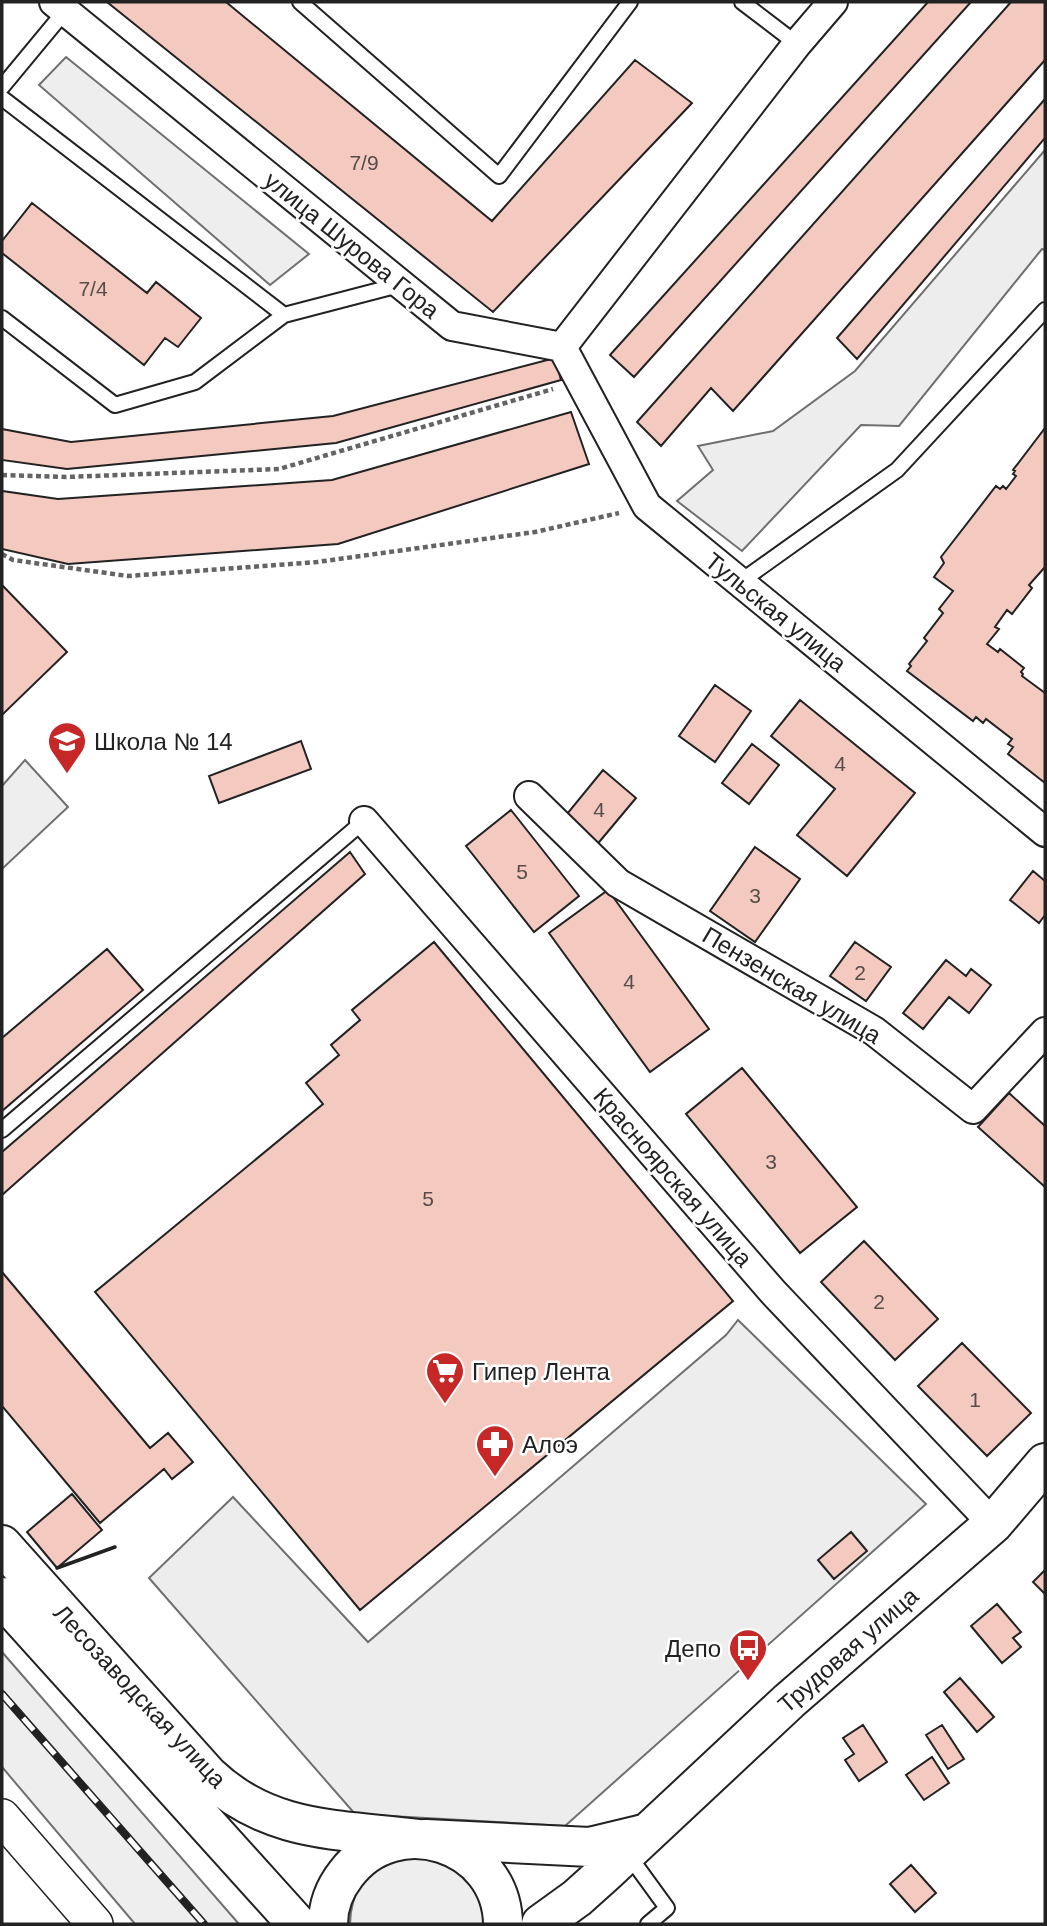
<svg xmlns="http://www.w3.org/2000/svg" width="1047" height="1926" font-family="Helvetica,sans-serif">
<style>
.green{fill:#eee;stroke:#6f6f6f;stroke-width:2}
.parking{fill:#ededed;stroke:#6f6f6f;stroke-width:2}
.building{fill:#f3c9c0;stroke:#222;stroke-width:2}
.lines{fill:none;stroke-linecap:round;stroke-linejoin:round}
.service-casing{stroke:#222;stroke-width:18}
.minor-casing{stroke:#222;stroke-width:32}
.tertiary-casing{stroke:#222;stroke-width:38}
.secondary-casing{stroke:#222;stroke-width:42}
.primary-casing{stroke:#222;stroke-width:42}
.path{stroke:#646464;stroke-width:4.5;stroke-dasharray:5 3.5;stroke-linecap:butt}
.service{stroke:#fff;stroke-width:14}
.minor{stroke:#fff;stroke-width:28}
.tertiary{stroke:#fff;stroke-width:35}
.secondary{stroke:#fff;stroke-width:38}
.primary{stroke:#fff;stroke-width:38}
.rail-casing{stroke:#222;stroke-width:8}
.rail{stroke:#fff;stroke-width:5;stroke-dasharray:16;stroke-linecap:butt}
.wall{stroke:#222;stroke-width:3.5}
.labels{text-anchor:middle;dominant-baseline:central;stroke-width:5;stroke-linejoin:round;paint-order:stroke}
.number-label{font-size:21px;fill:#564c4a}
.street-label{font-size:24px;fill:#222;stroke:#fff}
.poi-label{font-size:24px;fill:#222;stroke:#fff;text-anchor:start}
</style>
<rect width="100%" height="100%" fill="#fff"/>
<path class="green" d="M66 57 309 254 270 285 39 85Z
M25 760 68 807 2 869V786Z
M2 1652 239 1924H135L2 1767Z
M400 1854 468 1867 492 1924H350C351 1883 370 1875 400 1854Z"/>
<path class="parking" d="M1045 150V250L1042 249 899 426 861 425 742 551 677 501 713 470 698 446 773 431 855 371Z
M738 1320 926 1504 565 1826 355 1814 149 1578 233 1497 368 1642 726 1335Z"/>
<path class="building" d="M107 2H226L492 221 635 60 692 103 493 312Z
M928 2H971L634 377 610 355Z
M1011 2H1045V60L733 411 711 388 661 446 637 422Z
M1045 99V138L857 359 837 338Z
M32 203 147 293 156 282 201 318 178 347 165 338 144 365 2 253V241Z
M555 358 561 380 336 443 67 469 2 460V429L71 442 333 416Z
M571 412 589 464 338 544 68 564 2 549V491L58 499 332 480Z
M1045 428V567L1029 585 1032 588 1012 614 1007 610 995 627 999 629 987 644 998 652 1000 649 1024 668 1021 672 1023 674 1022 676 1045 693V783L1008 754 1013 747 1008 744 1012 739 986 719 983 723 976 717 973 721 907 671 911 666 909 664 927 641 924 638 943 613 939 609 953 591 934 577 944 563 941 557 996 486 1000 489 1003 486 1006 489 1016 476 1013 474 1015 471 1013 470Z
M2 585 67 652 2 715Z
M715 685 751 711 715 762 679 736Z
M800 700 915 793 847 876 797 835 835 789 771 736Z
M301 741 311 769 219 803 209 776Z
M752 744 779 765 749 804 722 783Z
M603 770 636 798 595 847 562 820Z
M511 810 579 896 534 932 466 846Z
M755 847 800 879 755 942 710 911Z
M350 852 365 874 2 1195V1152Z
M1033 871 1045 881V915L1039 923 1010 900Z
M608 890 709 1029 650 1072 549 933Z
M434 942 733 1301 360 1610 95 1292 323 1104 306 1083 339 1055 331 1045 360 1020 352 1010Z
M855 942 891 967 866 1001 830 976Z
M107 949 143 990 2 1111V1038Z
M946 960 966 976 971 969 991 985 969 1013 949 997 923 1029 903 1013Z
M742 1068 857 1207 800 1253 686 1114Z
M1009 1093 1045 1126V1187L978 1127Z
M864 1241 938 1319 895 1360 821 1282Z
M2 1272 150 1448 168 1433 193 1462 172 1479 164 1469 100 1523 2 1406Z
M962 1343 1031 1413 987 1456 918 1386Z
M72 1494 102 1530 57 1568 27 1532Z
M851 1532 867 1551 834 1579 818 1560Z
M1045 1570V1594L1033 1582Z
M997 1604 1021 1632 1013 1638 1021 1647 1002 1663 971 1626Z
M960 1678 994 1717 977 1732 944 1692Z
M863 1725 887 1762 859 1781 845 1760 854 1754 843 1738Z
M942 1725 964 1759 948 1769 926 1735Z
M932 1757 949 1783 924 1800 906 1775Z
M911 1865 936 1893 915 1912 890 1884Z"/>
<g class="lines">
<defs>
<path id="service" d="M300 2 499 176 630 2
M742 2 797 44
M2 87 65 11
M2 98 284 315 399 285
M2 318 115 405 195 382 284 315
M740 582 897 470 1045 310
M2 1130 364 821
M627 1853 667 1908 648 1924"/>
<path id="minor" d="M54 2 452 326 562 347
M562 347 647 506 1045 832
M562 347 797 44 833 2
M529 796 618 883 874 1031 973 1109 1045 1032
M364 821 773 1292 993 1524"/>
<path id="tertiary" d="M2 1817 95 1924"/>
<path id="secondary" d="M426 1839 590 1847 644 1834
M541 1924 577 1898 606 1872 789 1701 993 1524 1045 1463"/>
<path id="primary" d="M2 1545 208 1775C270 1834 341 1829 419 1839
M2 1597 297 1924
M328 1924C328 1906 335 1888 346 1874 395 1808 502 1842 503 1924"/>
</defs>
<use href="#service" class="service-casing"/>
<use href="#minor" class="minor-casing"/>
<use href="#tertiary" class="tertiary-casing"/>
<use href="#secondary" class="secondary-casing"/>
<use href="#primary" class="primary-casing"/>
<path class="path" d="M2 475 66 477 279 469 553 389
M2 554 13 560 128 576 317 562 535 532 619 513"/>
<use href="#service" class="service"/>
<use href="#minor" class="minor"/>
<use href="#tertiary" class="tertiary"/>
<use href="#secondary" class="secondary"/>
<use href="#primary" class="primary"/>
<defs>
<path id="rail" d="M2 1694 204 1924"/>
</defs>
<use href="#rail" class="rail-casing"/>
<use href="#rail" class="rail"/>
<path class="wall" d="M57 1568 115 1547"/>
</g>
<defs>
<symbol id="school-pin" viewBox="-11 -11 22 30"><path d="M0 17L-7.5 6A9.5 9.5 0 1 1 7.5 6Z" fill="#c62828" stroke="#fff"/><path d="M0-5L7-2L0 1L-7-2ZM-4 1L0 2.5L4 1V4Q0 6-4 4Z" fill="#fff"/></symbol>
<symbol id="supermarket-pin" viewBox="-11 -11 22 30"><path d="M0 17L-7.5 6A9.5 9.5 0 1 1 7.5 6Z" fill="#c62828" stroke="#fff"/><path d="M-6-5.5h2.5l.6 2H6L4.5 2H-2.5L-4.4-4H-6ZM-1.5 3.2a1.3 1.3 0 1 0 .1 0ZM3 3.2a1.3 1.3 0 1 0 .1 0Z" fill="#fff"/></symbol>
<symbol id="pharmacy-pin" viewBox="-11 -11 22 30"><path d="M0 17L-7.5 6A9.5 9.5 0 1 1 7.5 6Z" fill="#c62828" stroke="#fff"/><path d="M-2-6h4v4h4v4h-4v4h-4v-4h-4v-4h4Z" fill="#fff"/></symbol>
<symbol id="bus-pin" viewBox="-11 -11 22 30"><path d="M0 17L-7.5 6A9.5 9.5 0 1 1 7.5 6Z" fill="#c62828" stroke="#fff"/><path d="M-5-6H5V4H4V6H2V4H-2V6H-4V4H-5ZM-3.5-4V0h7V-4ZM-3.5 1.2v1.5H-2V1.2ZM2 1.2v1.5H3.5V1.2Z" fill="#fff"/></symbol>
</defs>
<g fill-rule="evenodd">
<use href="#school-pin" x="45" y="719" width="44" height="60"/>
<use href="#supermarket-pin" x="423" y="1349" width="44" height="60"/>
<use href="#pharmacy-pin" x="473" y="1422" width="44" height="60"/>
<use href="#bus-pin" x="726" y="1626" width="44" height="60"/>
</g>
<g class="labels">
<g class="number-label">
<text x="364" y="162">7/9</text>
<text x="93" y="288">7/4</text>
<text x="840" y="763">4</text>
<text x="599" y="809">4</text>
<text x="522" y="871">5</text>
<text x="755" y="895">3</text>
<text x="860" y="972">2</text>
<text x="629" y="981">4</text>
<text x="771" y="1161">3</text>
<text x="428" y="1198">5</text>
<text x="879" y="1301">2</text>
<text x="975" y="1399">1</text>
</g>
<g class="street-label">
<text transform="translate(352 245) rotate(39)">улица Шурова Гора</text>
<text transform="translate(776 612) rotate(39)">Тульская улица</text>
<text transform="translate(792 985) rotate(31)">Пензенская улица</text>
<text transform="translate(673 1177) rotate(49)">Красноярская улица</text>
<text transform="translate(848 1650) rotate(-41)">Трудовая улица</text>
<text transform="translate(140 1696) rotate(47)">Лесозаводская улица</text>
</g>
<g class="poi-label">
<text x="94" y="741">Школа № 14</text>
<text x="472" y="1371">Гипер Лента</text>
<text x="522" y="1444">Алоэ</text>
<text x="721" y="1648" text-anchor="end">Депо</text>
</g>
</g>
<rect width="1047" height="1926" fill="none" stroke="#222222" stroke-width="7"/>
</svg>
